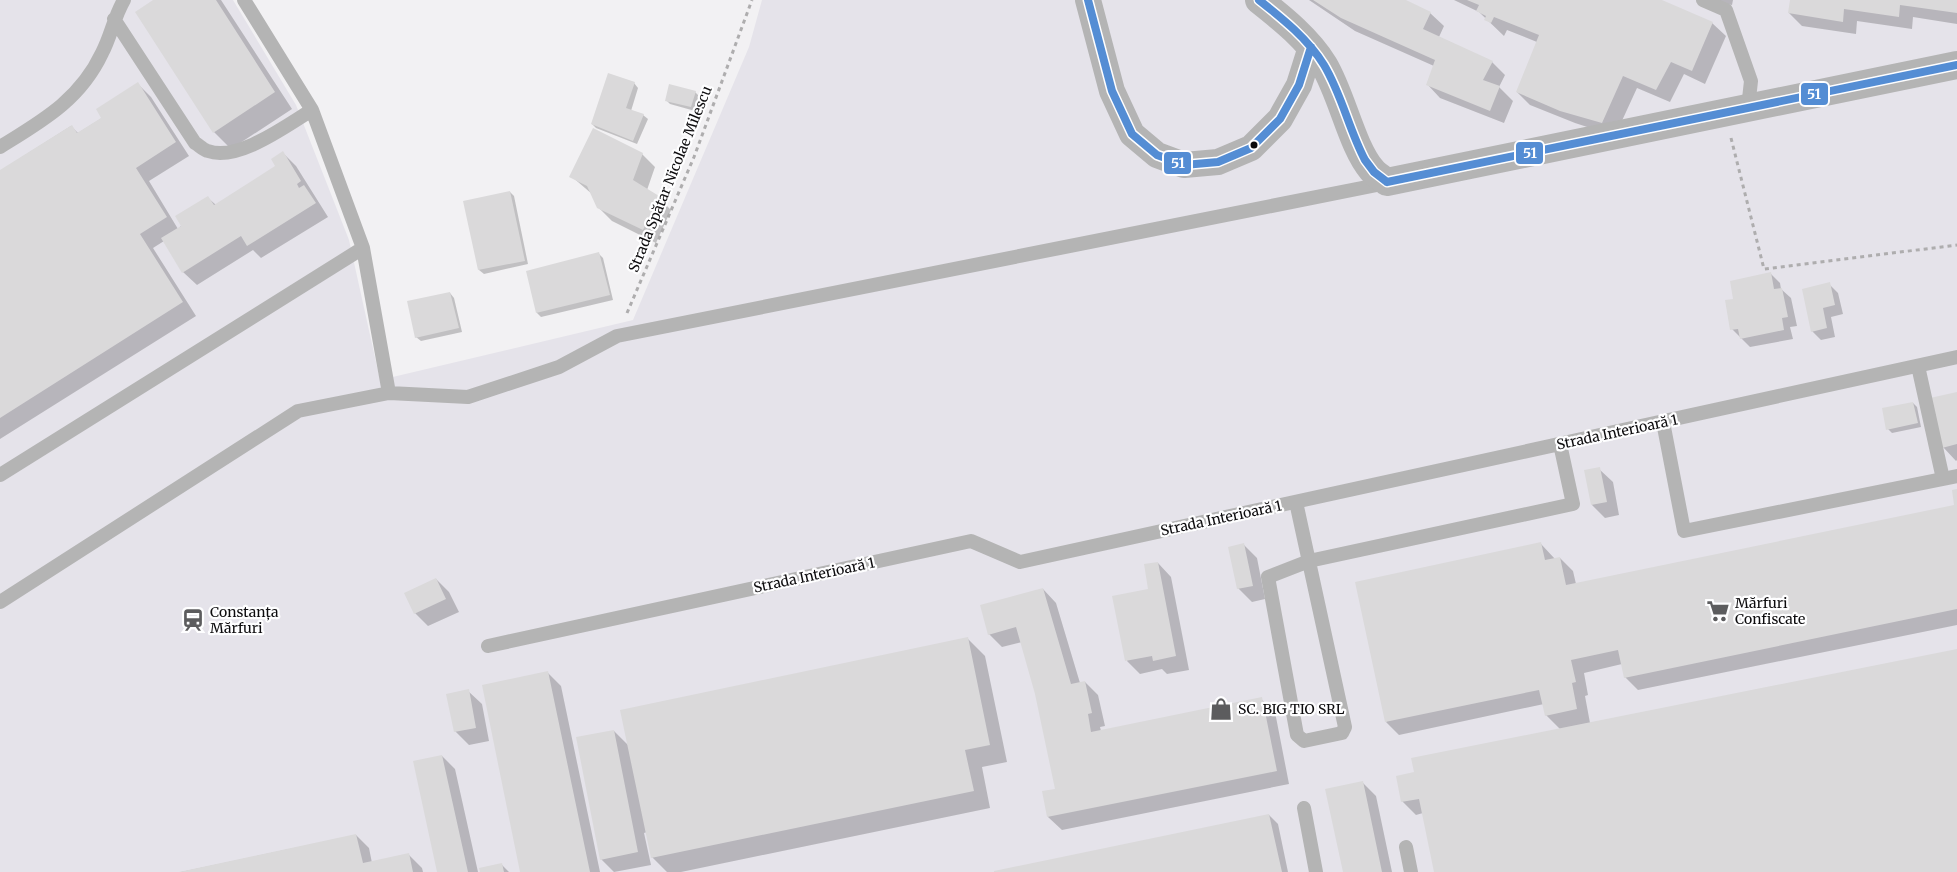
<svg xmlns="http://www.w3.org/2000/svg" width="1957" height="872" font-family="Merriweather,serif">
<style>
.built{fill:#e5e3ea}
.shadow{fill:#0003}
.building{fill:#dad9da}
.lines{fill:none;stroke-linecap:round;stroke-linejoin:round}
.path{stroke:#aeadae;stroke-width:3;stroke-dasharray:4 4;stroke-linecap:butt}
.service{stroke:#b4b4b4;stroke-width:14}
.minor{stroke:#b4b4b4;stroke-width:26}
.tertiary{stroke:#b4b4b4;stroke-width:28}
.bus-1-casing{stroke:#fefeff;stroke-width:11}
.bus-1{stroke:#548dd4;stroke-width:8}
.bus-dot{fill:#0c0b0d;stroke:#fefeff;stroke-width:2}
.labels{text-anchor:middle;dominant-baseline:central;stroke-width:4.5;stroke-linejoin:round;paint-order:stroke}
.street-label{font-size:14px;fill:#0c0b0d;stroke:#fefeff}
.poi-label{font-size:14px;fill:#0c0b0d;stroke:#fefeff;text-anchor:start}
.line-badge{stroke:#fefeff;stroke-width:2}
.badge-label{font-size:14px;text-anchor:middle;font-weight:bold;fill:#fff}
</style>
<rect width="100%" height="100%" fill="#f2f1f3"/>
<path class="built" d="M0 0H233L296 105 349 240 380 380 633 320 749 47 762 0H1957V872H0Z"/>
<path class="shadow" d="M156 0H221L292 109 231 149 214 132Z
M1309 0H1403L1430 13 1444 26 1439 37 1492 62 1505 75 1499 87 1513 101 1504 123 1440 98 1427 84 1434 66 1355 31Z
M1454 0H1659L1712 23 1726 36 1705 84 1684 74 1670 102 1637 88 1615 136 1575 123 1530 105 1517 92 1537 42 1507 30 1504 36 1479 12Z
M1704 0H1733L1732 5Z
M1791 0H1957V24L1913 17 1912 29 1857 21 1856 34 1802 26 1789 13Z
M634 83 638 88 631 111 643 115 648 119 637 144 596 128 592 124Z
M138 84 151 97 189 156 149 181 178 229 207 197 216 205 277 167 283 153 296 166 328 217 261 258 253 250 197 285 183 272 164 241 153 248 196 316 0 439V171L71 126 78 133 102 118Z
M695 92 699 96 695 111 670 104 666 100Z
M642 154 655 167 647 190 658 197 671 210 656 243 612 221 598 207 592 194 571 176Z
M510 192 514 196 528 264 484 274 479 270Z
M599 254 603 258 613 300 541 317 537 313 527 272Z
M1771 274 1780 283 1781 289 1791 298 1797 326 1790 327 1793 339 1750 347 1732 329 1735 300Z
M1829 284 1838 293 1843 314 1831 317 1835 337 1821 340 1812 331Z
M450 293 454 298 462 332 421 341 416 337Z
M1957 393V460L1956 461 1943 447Z
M1913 403 1917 407 1921 427 1892 433 1888 429Z
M1599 469 1613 482 1619 515 1605 518 1592 505Z
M1957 491V625L1638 690 1625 677 1622 664 1584 673 1588 695 1585 696 1590 723 1957 650V872H1435L1423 813 1416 815 1402 801 1560 729 1546 715 1544 704 1399 735 1386 722 1541 544 1555 559 1560 558 1573 571 1576 584 1957 509Z
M1244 545 1257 558 1265 599 1252 602 1238 588Z
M1158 563 1171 577 1189 670 1167 674 1162 669 1140 674 1127 661Z
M436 579 449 592 459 612 428 626 415 613Z
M1043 589 1056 603 1080 683 1085 682 1098 695 1105 726 1100 727 1101 731 1261 699 1275 712 1289 784 1062 830 1048 817 1057 790 1036 694 1022 642 1002 647 989 634Z
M967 638 985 656 1007 762 982 767 990 808 681 872H667L652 857 647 832 644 833 651 865 614 872 601 859 614 731 629 746Z
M548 673 561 686 600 872H522Z
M468 691 482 704 489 741 469 745 455 731Z
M442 756 455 769 478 872H438Z
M1363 783 1376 796 1392 872H1344Z
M1269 815 1278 824 1288 872H996Z
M356 835 369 848 372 863 409 855 422 868 423 872H181Z
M502 865 509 872H481Z"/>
<path class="building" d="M153 0H216L275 92 213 133 135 12Z
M1313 0H1406L1431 12 1423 29 1493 61 1483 80 1500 86 1490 111 1426 85 1435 60 1341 18Z
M1467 0H1662L1713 22 1692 71 1671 62 1656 90 1623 76 1602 123 1560 111 1516 92 1539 35 1494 17 1491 23 1484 20 1486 16 1476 11 1479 5Z
M1790 0H1957V13L1900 5 1899 17 1844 9 1843 22 1788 13Z
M608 73 635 82 626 108 644 114 633 141 591 124Z
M138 82 176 142 136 168 167 217 140 234 183 302 0 418V170L72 125 77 133 101 118 96 109Z
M669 84 696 91 691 107 665 101Z
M593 128 643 153 633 180 659 196 643 230 597 208 587 186 569 177Z
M283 151 301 181 297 184 299 188 304 185 316 203 247 246 241 236 182 273 161 238 181 226 175 216 208 196 214 205 275 166 271 159Z
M510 191 525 261 478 270 463 201Z
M599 252 610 295 536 313 526 271Z
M1771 272 1774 289 1782 288 1788 317 1782 318 1784 330 1740 339 1738 329 1730 330 1725 300 1733 299 1730 281Z
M1830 282 1835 305 1823 308 1827 328 1811 332 1802 289Z
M450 292 459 328 415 338 407 301Z
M1957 392V444L1942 448 1930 398Z
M1913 402 1918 423 1886 430 1882 408Z
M1600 467 1607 502 1591 505 1584 470Z
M1957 489V609L1624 678 1618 650 1571 660 1576 682 1572 683 1577 709 1545 716 1539 690 1385 722 1355 582 1541 542 1545 560 1560 557 1566 585 1954 505 1952 490Z
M1244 543 1253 586 1237 589 1228 547Z
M1158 562 1176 656 1153 661 1152 656 1125 661 1112 596 1148 589 1144 564Z
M436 578 446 599 414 614 404 593Z
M1043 588 1071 684 1085 681 1092 713 1088 714 1091 732 1262 697 1277 771 1047 817 1042 791 1055 789 1035 694 1016 627 988 635 980 605Z
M968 637 990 745 965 750 974 791 651 858 620 710Z
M1957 649V872H1434L1419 799 1401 802 1396 776 1414 772 1411 758Z
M548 671 590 872H520L482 685Z
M469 689 476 728 454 732 446 694Z
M614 730 638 852 600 860 576 737Z
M442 755 468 872H437L413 761Z
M1363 781 1382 872H1343L1325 789Z
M1269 814 1282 872H994V871Z
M356 834 363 863 409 853 413 872H179Z
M502 863 504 872H480L479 868Z"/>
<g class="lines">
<path class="path" d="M1731 138 1764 269 1957 245
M627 313 694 157 752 0"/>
<path class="service" d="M244 0 312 110
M1703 0 1726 10 1751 81 1748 108
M0 147C42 121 80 100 102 53 111 36 114 17 124 0
M1918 366 1943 479
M389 393 468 397 559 367 617 336 1387 183
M1663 422 1684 531 1957 476
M0 475 363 248
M1296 502 1345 727 1342 733 1304 741 1297 735 1268 577 1309 561 1573 504 1560 444
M0 602 298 411 389 393 363 248 312 110C287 125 238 162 208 151 203 150 199 145 195 143L114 19
M488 646 971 541 1020 562 1957 357
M1304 808 1316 872
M1406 847 1411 872"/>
<path class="minor" d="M1088 0 1112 91 1132 134 1157 155 1184 165 1218 162 1251 148 1280 119 1299 85 1311 47"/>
<path class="tertiary" d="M1259 0C1283 19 1308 39 1324 65 1342 95 1352 147 1372 170 1376 175 1383 179 1387 182L1957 65"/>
<defs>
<path id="bus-1" d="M1088 0 1112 91 1132 134 1157 155 1184 165 1218 162 1251 148 1280 119 1299 85 1311 47
M1259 0C1283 19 1308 39 1324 65 1342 95 1349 130 1365 160L1374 172 1387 182
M1387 182 1957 65"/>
</defs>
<use href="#bus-1" class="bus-1-casing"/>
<use href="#bus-1" class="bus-1"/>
</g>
<defs>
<symbol id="supermarket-bare" viewBox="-9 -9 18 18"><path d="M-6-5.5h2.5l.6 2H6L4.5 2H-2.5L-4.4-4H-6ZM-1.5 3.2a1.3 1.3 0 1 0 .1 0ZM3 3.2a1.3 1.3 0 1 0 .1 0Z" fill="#5c5c5e" stroke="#fefeff" stroke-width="2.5" paint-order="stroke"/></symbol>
<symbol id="station-bare" viewBox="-9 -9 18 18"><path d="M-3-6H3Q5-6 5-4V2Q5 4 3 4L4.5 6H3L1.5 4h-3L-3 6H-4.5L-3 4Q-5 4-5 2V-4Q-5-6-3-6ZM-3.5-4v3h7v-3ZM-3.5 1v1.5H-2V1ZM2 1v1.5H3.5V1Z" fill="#5c5c5e" stroke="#fefeff" stroke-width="2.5" paint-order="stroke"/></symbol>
<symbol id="shop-bare" viewBox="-9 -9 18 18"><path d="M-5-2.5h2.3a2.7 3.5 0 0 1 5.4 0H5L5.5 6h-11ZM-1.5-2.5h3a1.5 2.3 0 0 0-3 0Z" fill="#5c5c5e" stroke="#fefeff" stroke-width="2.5" paint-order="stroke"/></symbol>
</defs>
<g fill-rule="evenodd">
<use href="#supermarket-bare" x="1702" y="595" width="32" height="32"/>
<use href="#station-bare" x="177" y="604" width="32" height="32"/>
<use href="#shop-bare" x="1205" y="693" width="32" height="32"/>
</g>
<circle class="bus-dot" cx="1254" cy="145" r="4.5"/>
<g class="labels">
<g class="street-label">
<text transform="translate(670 179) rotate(-68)">Strada Spătar Nicolae Milescu</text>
<text transform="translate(1617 432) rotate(-12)">Strada Interioară 1</text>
<text transform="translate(1221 518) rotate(-12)">Strada Interioară 1</text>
<text transform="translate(814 575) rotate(-12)">Strada Interioară 1</text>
</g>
<g class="poi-label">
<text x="1735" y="603">Mărfuri<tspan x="1735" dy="16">Confiscate</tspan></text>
<text x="210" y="612">Constanța<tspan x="210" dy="16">Mărfuri</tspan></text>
<text x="1238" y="709">SC. BIG TIO SRL</text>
</g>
</g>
<g class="line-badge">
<rect x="1800" y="82" width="29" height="24" rx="5" fill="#548dd4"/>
<rect x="1515" y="141" width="29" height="24" rx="5" fill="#548dd4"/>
<rect x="1163" y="151" width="29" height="24" rx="5" fill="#548dd4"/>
</g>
<g class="badge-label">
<text x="1814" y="99">51</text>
<text x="1530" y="158">51</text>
<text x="1178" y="168">51</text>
</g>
</svg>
